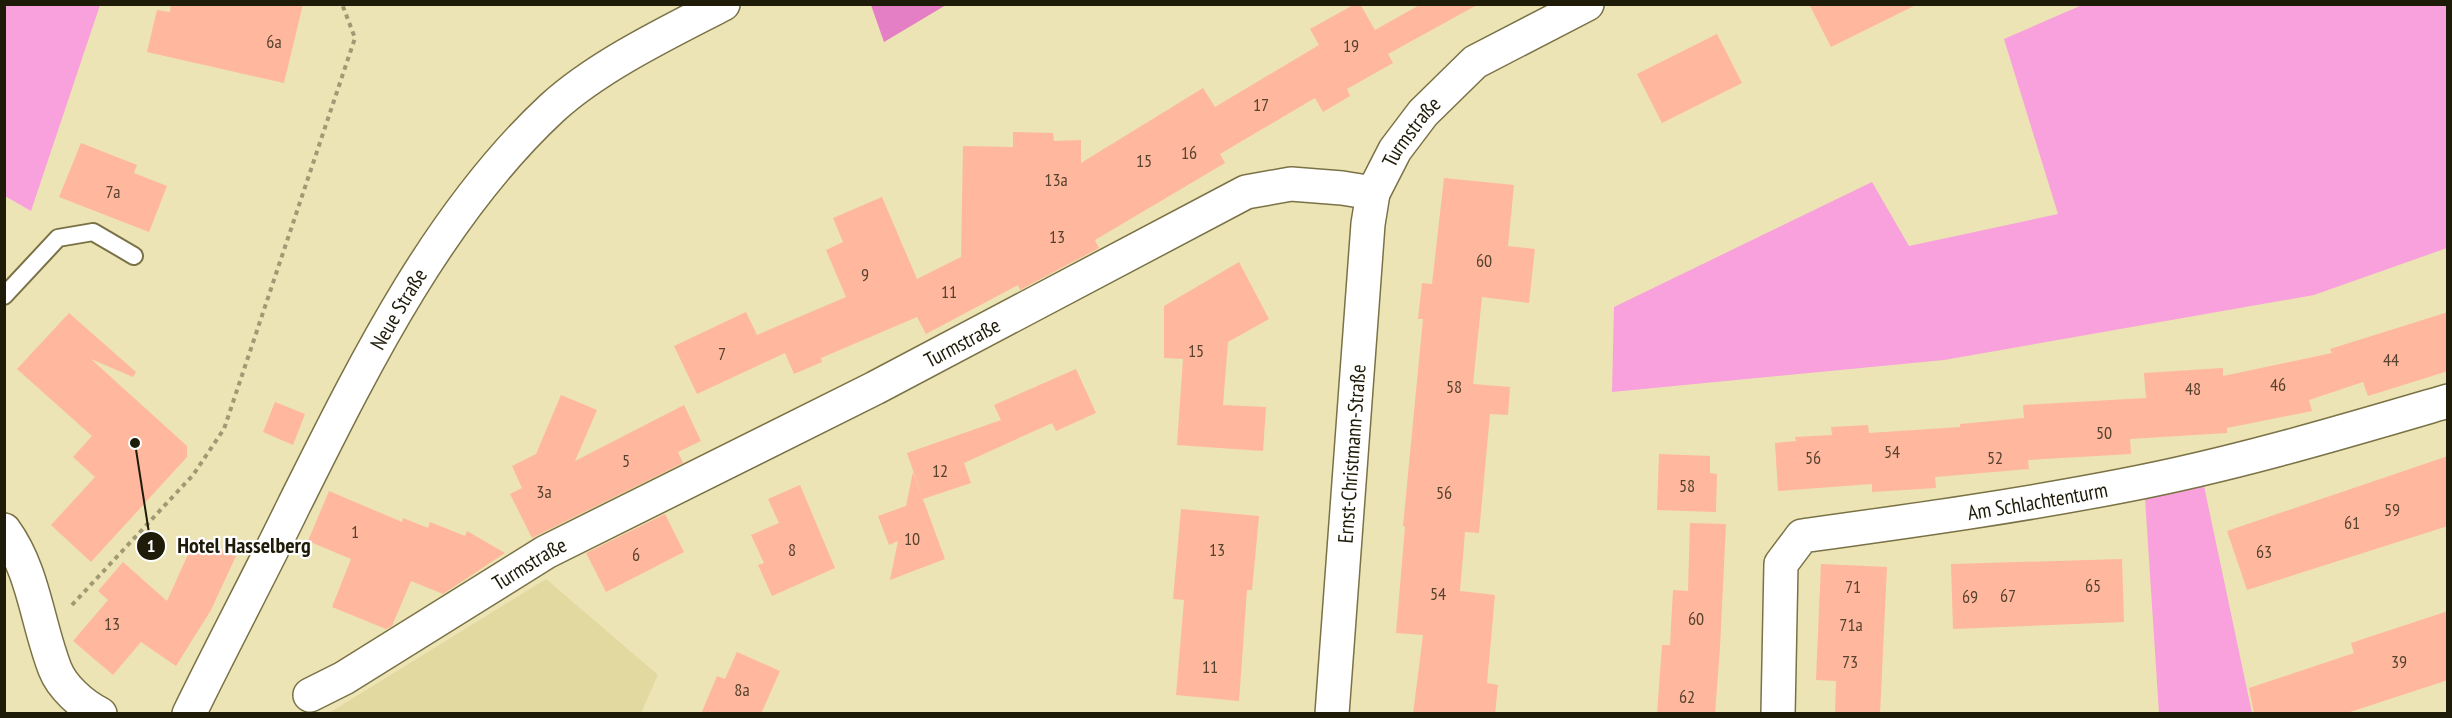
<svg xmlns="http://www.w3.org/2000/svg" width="2452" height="718" font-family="'PT Sans Narrow',sans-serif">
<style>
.built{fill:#e2d9a1}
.green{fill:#f8a1dc}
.forest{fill:#e47ec5}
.building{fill:#ffb79e}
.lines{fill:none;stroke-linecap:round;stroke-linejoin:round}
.lane-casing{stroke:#7a7246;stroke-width:20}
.street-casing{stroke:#7a7246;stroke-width:36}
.secondary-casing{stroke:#7a7246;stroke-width:36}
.path{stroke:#a09974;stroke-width:4;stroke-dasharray:4.5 4.5;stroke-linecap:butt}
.lane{stroke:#fff;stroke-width:16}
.street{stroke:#fff;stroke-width:33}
.secondary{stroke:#fff;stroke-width:33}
.labels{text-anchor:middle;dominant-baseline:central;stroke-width:4.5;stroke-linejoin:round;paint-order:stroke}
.number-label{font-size:18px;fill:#57422e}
.street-label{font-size:21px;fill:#1f1b09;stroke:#fff}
.leader{fill:none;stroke:#1f1b09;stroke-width:2}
.callout-dot{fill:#1f1b09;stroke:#fff;stroke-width:2}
.mark-label{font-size:18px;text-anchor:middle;font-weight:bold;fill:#fff}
.callout-label{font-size:22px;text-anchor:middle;font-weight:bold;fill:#1f1b09;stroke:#fff;stroke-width:4.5;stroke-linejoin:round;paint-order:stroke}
</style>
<rect width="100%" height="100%" fill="#ece4b4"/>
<path class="built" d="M546 579 658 675 641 713H329Z"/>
<path class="green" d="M5 4 100 5 31 211 5 196Z
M2082 5H2447V248L2314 295 1944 360 1612 392 1614 307 1872 182 1909 246 2058 214 2004 39Z
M2204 486 2252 713H2159L2145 498Z"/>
<path class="forest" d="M871 5V4L946 5 884 42Z"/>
<path class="building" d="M171 4H303L284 83 147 52 157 10 170 12Z
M1355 4H1360L1375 30 1421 4 1477 5 1388 54 1393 63 1347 89 1350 96 1323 112 1315 98 1220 154 1225 163 1095 240 1099 248 1020 290 1018 285 926 334 917 317 821 358 822 362 794 374 785 353 697 394 674 346 746 312 757 335 846 297 826 250 843 242 833 218 882 197 917 279 961 257 963 146 1013 147V132L1053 133 1054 141 1081 140V163L1203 88 1215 107 1319 45 1310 29Z
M1809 4H1918L1831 47Z
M1717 34 1742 83 1662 123 1637 74Z
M81 143 137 165 134 173 167 186 149 232 59 197Z
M1444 178 1514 185 1508 246 1535 249 1529 303 1482 297 1473 384 1510 387 1508 415 1490 414 1479 533 1465 532 1460 591 1495 595 1487 683 1498 685 1495 714H1413L1423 635 1396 633 1405 527 1403 526 1423 319H1418L1422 283 1432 284Z
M1239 262 1269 319 1228 342 1223 405 1266 407 1263 451 1177 445 1183 359 1164 358V306Z
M2448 312V371L2368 396 2363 382 2309 400 2312 411 2227 428V433L2130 439 2131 454 2028 460 2029 469 1935 477 1936 488 1872 492V484L1778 491 1775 443 1796 441 1795 437 1832 435 1831 427 1868 425 1869 433 1960 427V424L2024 418 2023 405 2146 398 2144 373 2223 368V376L2332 353 2330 349Z
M69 313 136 372 133 377 91 359 187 446V457L91 562 51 525 95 477 73 457 92 436 17 369Z
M1076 369 1096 413 1056 431 1052 423 964 463 971 483 923 499 907 453 1001 420 994 405Z
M561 395 597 410 575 461 684 405 701 441 678 452 683 463 532 538 510 494 522 488 512 466 536 454Z
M275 402 305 414 293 445 263 432Z
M1659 454 1710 456V473L1717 474 1716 512 1657 510Z
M2448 456V526L2247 590 2227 531Z
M913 472 945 559 890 580 898 541 889 545 878 516 906 506Z
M800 485 835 568 772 596 758 565 764 563 751 535 779 523 768 499Z
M329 491 402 522 403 518 428 528 430 522 465 536 467 531 505 553 443 594 411 581 392 626 386 629 332 607 351 559 308 541Z
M1181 509 1259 516 1252 590H1247L1239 701 1176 695 1184 600 1173 599Z
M665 514 684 552 606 592 586 553Z
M1690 523 1726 524 1720 647 1715 714H1657L1662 645H1670L1673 590 1688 591Z
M195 539 236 556 211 610 176 666 141 642 113 675 73 641 108 600 98 591 123 562 167 601Z
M2122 559 2124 622 1953 629 1951 564Z
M1821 564 1887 567 1880 714 1835 713 1836 681 1816 680Z
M2448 611V680L2344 714H2254L2249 688 2354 653 2351 643Z
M737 652 780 671 761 714H701L717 676 725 679Z"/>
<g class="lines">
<defs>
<path id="lane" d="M4 296 58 238 93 232 134 256"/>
<g id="street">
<path id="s1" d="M310 695 344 678 546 552 875 388 1246 192 1291 184 1342 188 1373 193 1395 150 1423 113 1475 62 1587 4"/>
<path id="s2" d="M1332 714 1368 224 1373 193"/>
<path id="s3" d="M1778 714 1781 564 1802 536C1910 521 2019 506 2126 485 2235 464 2342 432 2448 401"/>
</g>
<g id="secondary">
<path d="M4 530C34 571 37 623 55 669 62 687 82 705 100 714"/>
<path id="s4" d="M189 714C223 644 260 575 294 505 363 367 437 215 552 108 598 66 667 33 723 4"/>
</g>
</defs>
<use href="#lane" class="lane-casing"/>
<use href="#street" class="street-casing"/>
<use href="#secondary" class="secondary-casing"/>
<path class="path" d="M72 605 193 475 224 429 355 38 342 4"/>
<use href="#lane" class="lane"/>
<use href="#street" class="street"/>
<use href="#secondary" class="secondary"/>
</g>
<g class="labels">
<g class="number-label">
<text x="274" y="41">6a</text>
<text x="1351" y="45">19</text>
<text x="1261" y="104">17</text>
<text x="1189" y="152">16</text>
<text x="1144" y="160">15</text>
<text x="1056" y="179">13a</text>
<text x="113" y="191">7a</text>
<text x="1057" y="236">13</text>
<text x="1484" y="260">60</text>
<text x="865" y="274">9</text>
<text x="949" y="291">11</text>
<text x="1196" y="350">15</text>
<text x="722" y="353">7</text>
<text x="2391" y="359">44</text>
<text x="2278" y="384">46</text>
<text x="1454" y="386">58</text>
<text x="2193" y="388">48</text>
<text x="2104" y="432">50</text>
<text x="1892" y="451">54</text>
<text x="1813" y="457">56</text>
<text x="1995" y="457">52</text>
<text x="626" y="460">5</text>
<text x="940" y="470">12</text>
<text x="1687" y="485">58</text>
<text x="544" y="491">3a</text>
<text x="1444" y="492">56</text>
<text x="2392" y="509">59</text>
<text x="2352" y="522">61</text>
<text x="355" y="531">1</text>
<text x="912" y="538">10</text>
<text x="792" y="549">8</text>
<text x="1217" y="549">13</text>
<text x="2264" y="551">63</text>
<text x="636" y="554">6</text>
<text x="2093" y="585">65</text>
<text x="1853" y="586">71</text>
<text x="1438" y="593">54</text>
<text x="2008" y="595">67</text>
<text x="1970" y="596">69</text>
<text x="1696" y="618">60</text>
<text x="112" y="623">13</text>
<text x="1851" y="624">71a</text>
<text x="1850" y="661">73</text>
<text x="2399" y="661">39</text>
<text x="1210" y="666">11</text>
<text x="742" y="689">8a</text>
<text x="1687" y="696">62</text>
</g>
<g class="street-label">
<text stroke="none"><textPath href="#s1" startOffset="1264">Turmstraße</textPath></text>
<text stroke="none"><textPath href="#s4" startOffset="456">Neue Straße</textPath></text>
<text stroke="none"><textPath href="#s1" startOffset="742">Turmstraße</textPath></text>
<text stroke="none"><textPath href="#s2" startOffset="261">Ernst-Christmann-Straße</textPath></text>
<text stroke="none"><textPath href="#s3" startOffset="423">Am Schlachtenturm</textPath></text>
<text stroke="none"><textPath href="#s1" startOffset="256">Turmstraße</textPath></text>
</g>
</g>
<path class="leader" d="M135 443L151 546"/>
<g class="callout-dot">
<circle cx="135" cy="443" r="6"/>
<circle cx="151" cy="546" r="15"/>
</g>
<g class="mark-label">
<text x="151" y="552">1</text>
</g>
<g class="callout-label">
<text x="244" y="553">Hotel Hasselberg</text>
</g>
<rect width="2452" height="718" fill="none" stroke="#1f1b09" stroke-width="12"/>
</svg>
